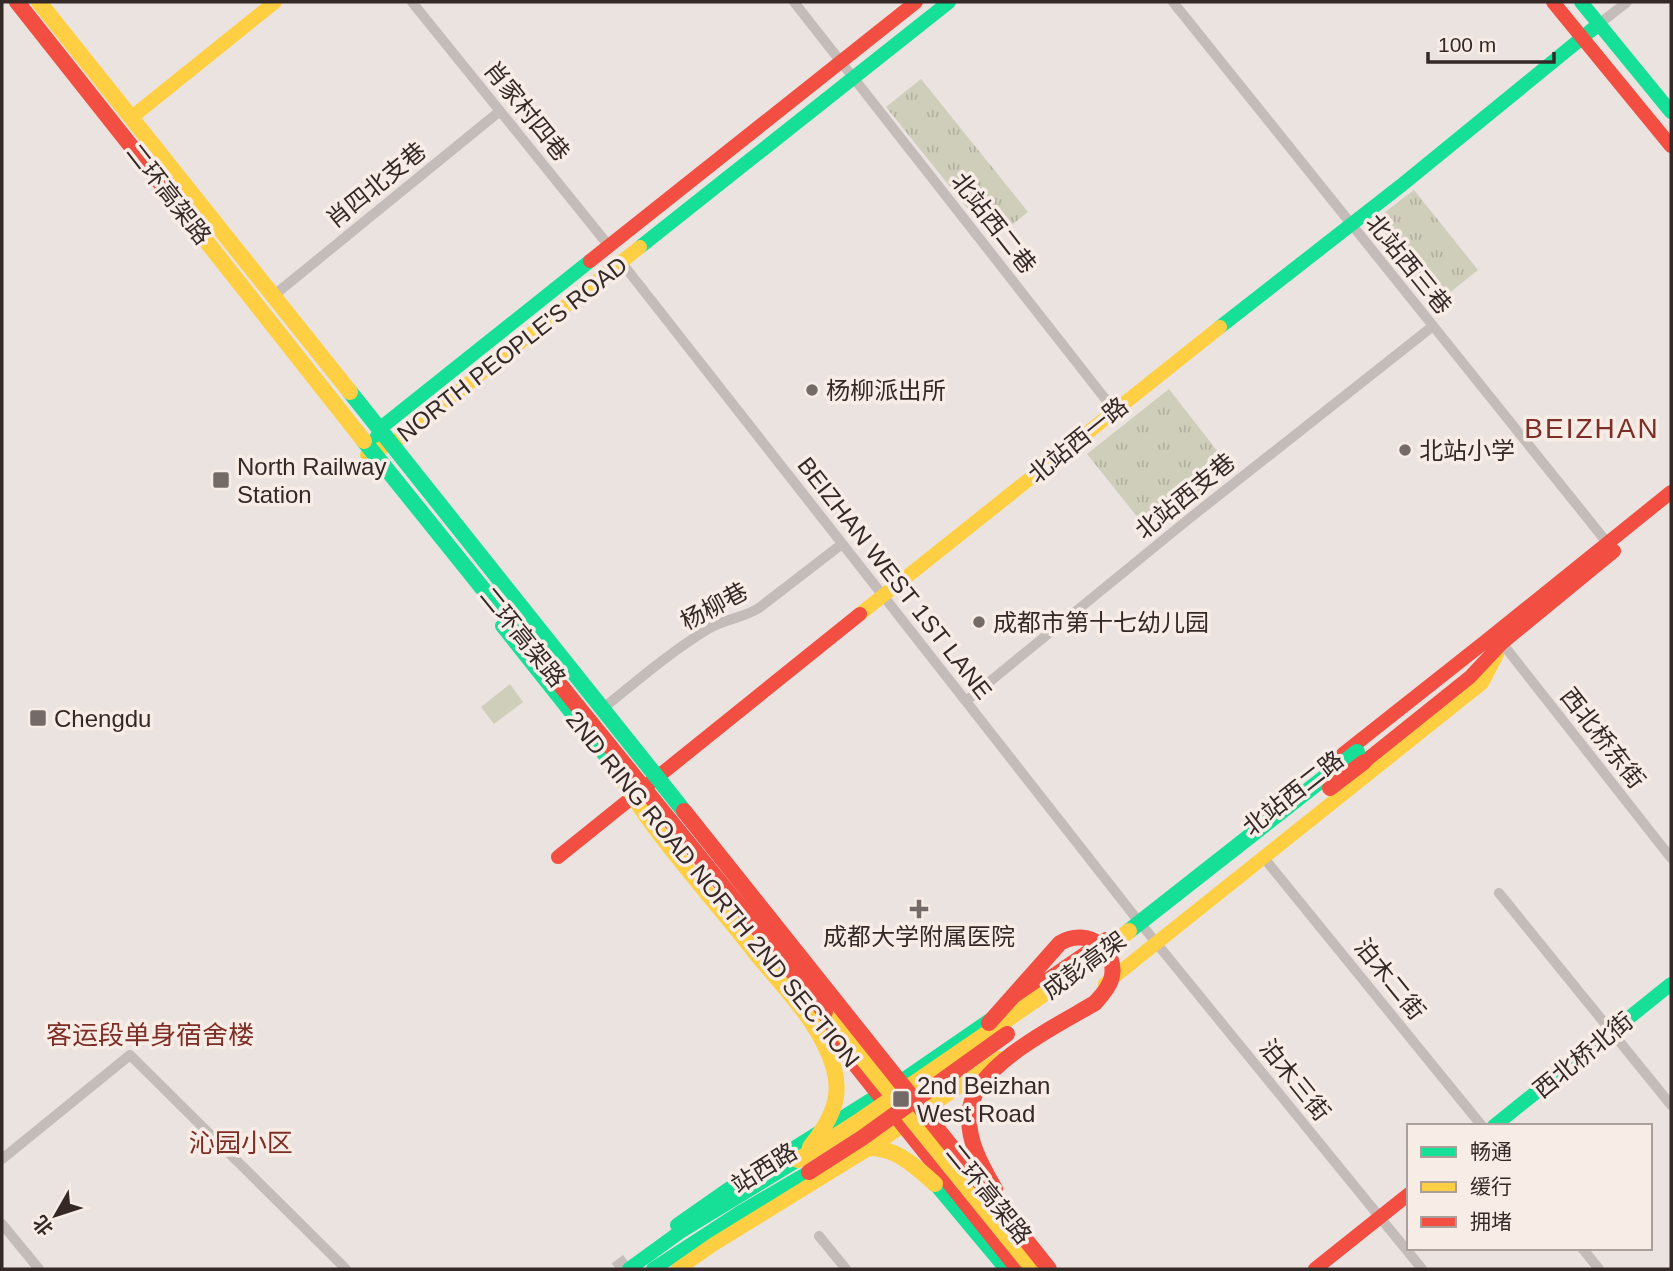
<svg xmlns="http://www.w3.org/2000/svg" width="1673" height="1271" font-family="Arial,'Noto Sans SC',sans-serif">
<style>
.grass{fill:#ceceba}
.park{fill:url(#park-tufts)}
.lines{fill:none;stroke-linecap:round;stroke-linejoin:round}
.secondary-tunnel{stroke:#c6beba;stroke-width:14;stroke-dasharray:14 7;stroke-linecap:butt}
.street{stroke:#c4bcb8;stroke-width:10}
.fast{stroke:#16e098;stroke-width:14}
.slow{stroke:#ffcf43;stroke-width:14}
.jam{stroke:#f24e42;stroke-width:14}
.fast-bridge{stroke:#16e098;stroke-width:16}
.slow-bridge{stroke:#ffcf43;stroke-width:16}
.jam-bridge{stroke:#f24e42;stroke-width:16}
.poi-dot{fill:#746a67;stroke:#f8ede6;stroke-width:2.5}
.labels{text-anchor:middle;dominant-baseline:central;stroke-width:7;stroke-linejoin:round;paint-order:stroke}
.street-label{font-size:24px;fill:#342927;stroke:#f8ede6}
.poi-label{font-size:24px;fill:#342927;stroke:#f8ede6;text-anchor:start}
.neighbourhood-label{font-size:26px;fill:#7d2e26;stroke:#f8ede6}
.quarter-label{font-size:28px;letter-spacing:2px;fill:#7d2e26;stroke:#f8ede6}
</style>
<defs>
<pattern id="park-tufts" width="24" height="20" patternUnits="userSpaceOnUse" patternTransform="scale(1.75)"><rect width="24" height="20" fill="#ceceba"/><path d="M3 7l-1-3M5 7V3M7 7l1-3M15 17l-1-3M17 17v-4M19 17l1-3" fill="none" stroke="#b2b1a0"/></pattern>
</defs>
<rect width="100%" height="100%" fill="#ebe3df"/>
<path class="grass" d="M510 684 523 702 494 724 481 707Z"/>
<path class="park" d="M921 79 1028 212 993 240 886 107Z
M1414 190 1478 270 1434 305 1378 234 1380 216Z
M1169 389 1232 470 1151 534 1087 454Z"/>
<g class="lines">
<path class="secondary-tunnel" d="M616 1269 628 1260"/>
<path class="street" d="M412 2 609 246
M794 2 1114 410
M1173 2 1609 545
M1599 24 1627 2
M622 263 1136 918 1422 1269
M278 292 500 111
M1502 643 1671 858
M966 701 1190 518 1433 326
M606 706C639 679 672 651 708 629 725 619 743 618 759 608L842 544
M1264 858 1482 1126
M1499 893 1671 1105
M2 1159 130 1055 346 1269
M2 1224 39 1269
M819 1236 846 1269
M1582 1248 1599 1269"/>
<path class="fast" d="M1581 2 1671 112
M640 247 949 2
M1220 327 1403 184 1599 24
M375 440 383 426 590 261
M502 626 618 772
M1494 1126 1671 984
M935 1184 1006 1269
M677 1225 727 1190 904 1079 997 1015
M629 1269 680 1232 798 1160
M653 1269 739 1213 809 1172"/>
<path class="slow" d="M137 113 275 2
M367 455 396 441 640 247
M860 614 1220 327
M1105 984 1482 683 1497 654
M678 1269 714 1244 878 1143 1000 1058"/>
<path class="jam" d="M1553 2 1671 146
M590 261 916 2
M1491 637 1671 492
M1502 643 1614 551
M1343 754 1491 637
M1364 762 1470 677 1502 643
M558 857 860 614
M1016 1001 1106 939
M809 1008 1017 1269
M1315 1269 1409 1194"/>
<path class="fast-bridge" d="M350 392 684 811
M364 441 562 687
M1129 931 1357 752"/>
<path class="slow-bridge" d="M39 2 350 392
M199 232 364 441
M613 763C624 781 635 800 647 817 680 863 719 906 754 951 782 986 822 1024 834 1069 843 1100 828 1124 810 1147
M825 1012 1033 1269
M847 1154C883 1137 909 1160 935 1184
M798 1160 856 1123 1085 966 1129 931"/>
<path class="jam-bridge" d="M17 2 199 232
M562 687 825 1012
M1330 788 1364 762
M684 811 1049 1269
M989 1023 1060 943C1088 926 1120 951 1111 980 1108 989 1101 996 1095 1003 1058 1025 979 1063 970 1108 965 1137 981 1165 995 1189
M809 1172 862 1138 1007 1034"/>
</g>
<g class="poi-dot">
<circle cx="812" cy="390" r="7"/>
<circle cx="1405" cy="450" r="7"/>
<rect x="212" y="471" width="18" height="18" rx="3.5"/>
<circle cx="979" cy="622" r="7"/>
<rect x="29" y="709" width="18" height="18" rx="3.5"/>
<path d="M915.5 898.5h7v7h7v7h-7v7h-7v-7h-7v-7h7z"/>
<rect x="892" y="1090" width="18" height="18" rx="3.5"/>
</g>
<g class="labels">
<g class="street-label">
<text transform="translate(527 111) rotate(51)">肖家村四巷</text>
<text transform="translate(376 185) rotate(-39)">肖四北支巷</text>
<text transform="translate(169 194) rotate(52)">二环高架路</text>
<text transform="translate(994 223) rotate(52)">北站西二巷</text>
<text transform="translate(1409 264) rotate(51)">北站西三巷</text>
<text transform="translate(512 349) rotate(-38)">NORTH PEOPLE'S ROAD</text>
<text transform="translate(1078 440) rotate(-39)">北站西一路</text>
<text transform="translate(1185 496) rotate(-39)">北站西支巷</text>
<text transform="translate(895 578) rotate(52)">BEIZHAN WEST 1ST LANE</text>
<text transform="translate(714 606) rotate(-28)">杨柳巷</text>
<text transform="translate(523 637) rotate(51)">二环高架路</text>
<text transform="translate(1603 738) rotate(52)">西北桥东街</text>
<text transform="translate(1293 793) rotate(-38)">北站西二路</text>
<text transform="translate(713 889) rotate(51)">2ND RING ROAD NORTH 2ND SECTION</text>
<text transform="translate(1084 965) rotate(-36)">成彭高架</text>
<text transform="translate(1390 979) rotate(51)">泊木二街</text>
<text transform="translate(1583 1055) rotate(-39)">西北桥北街</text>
<text transform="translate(1295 1080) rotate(51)">泊木三街</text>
<text transform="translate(764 1168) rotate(-32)">站西路</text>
<text transform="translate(989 1194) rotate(51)">二环高架路</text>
</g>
<g class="poi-label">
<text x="826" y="390">杨柳派出所</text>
<text x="1419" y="450">北站小学</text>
<text x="237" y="466">North Railway<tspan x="237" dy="28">Station</tspan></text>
<text x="993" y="622">成都市第十七幼儿园</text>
<text x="54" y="718">Chengdu</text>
<text x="919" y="936" text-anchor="middle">成都大学附属医院</text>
<text x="917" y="1085">2nd Beizhan<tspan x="917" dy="28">West Road</tspan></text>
</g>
<g class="neighbourhood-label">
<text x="150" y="1035">客运段单身宿舍楼</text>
<text x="241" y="1143">沁园小区</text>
</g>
<g class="quarter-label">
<text x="1592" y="428">BEIZHAN</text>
</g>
</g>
<rect width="1673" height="1271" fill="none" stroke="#342927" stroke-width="7"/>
<rect x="1407" y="1124" width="245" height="126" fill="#f8ede6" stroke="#aa9f9a" stroke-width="2"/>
<rect x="1421" y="1147" width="35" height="10" fill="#16e098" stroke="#aa9f9a" stroke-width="2"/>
<text x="1470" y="1159" font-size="21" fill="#342927">畅通</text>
<rect x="1421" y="1182" width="35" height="10" fill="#ffcf43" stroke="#aa9f9a" stroke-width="2"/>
<text x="1470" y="1194" font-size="21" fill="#342927">缓行</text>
<rect x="1421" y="1217" width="35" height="10" fill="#f24e42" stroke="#aa9f9a" stroke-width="2"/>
<text x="1470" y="1229" font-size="21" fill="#342927">拥堵</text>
<g transform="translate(56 1215) rotate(231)" stroke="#f8ede6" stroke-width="5" paint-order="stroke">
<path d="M0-5L12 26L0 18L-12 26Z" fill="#342927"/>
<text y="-10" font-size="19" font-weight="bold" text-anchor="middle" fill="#342927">北</text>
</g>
<path d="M1428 52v10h126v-10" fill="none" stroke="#342927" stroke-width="3.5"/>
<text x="1438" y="52" font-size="21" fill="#342927" stroke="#f8ede6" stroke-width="5" paint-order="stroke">100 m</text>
</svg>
